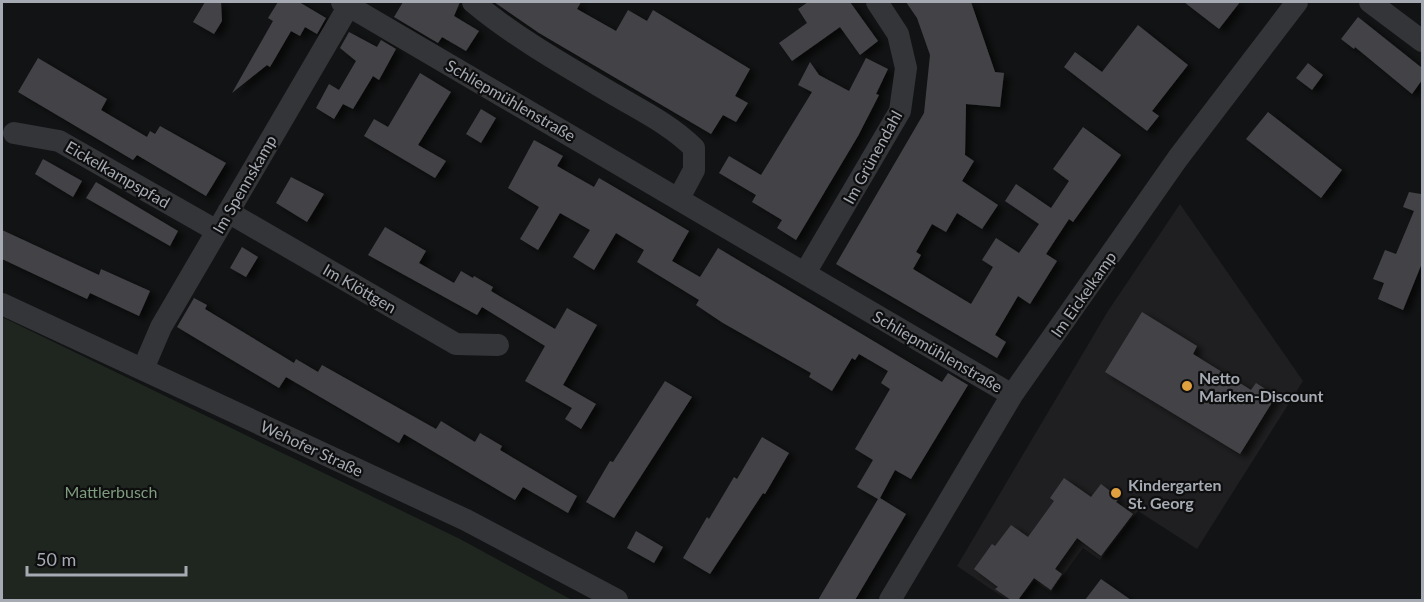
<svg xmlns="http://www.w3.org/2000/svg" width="1424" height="602" font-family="Lato,sans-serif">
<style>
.built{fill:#1f1f21}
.green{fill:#1f2620}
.building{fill:#424347;filter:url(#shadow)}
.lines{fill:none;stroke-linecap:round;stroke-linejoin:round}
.minor{stroke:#343538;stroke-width:22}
.poi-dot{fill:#dfa13f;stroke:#0e0e0f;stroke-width:2}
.labels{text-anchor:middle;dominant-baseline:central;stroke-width:4.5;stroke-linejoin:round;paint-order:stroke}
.street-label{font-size:16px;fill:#a5aab3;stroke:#0e0e0f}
.poi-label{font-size:16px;font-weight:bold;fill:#a5aab3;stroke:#0e0e0f;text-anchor:start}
.park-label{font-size:16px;fill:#7e9c7e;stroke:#0e0e0f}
</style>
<defs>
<filter id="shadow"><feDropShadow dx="6" dy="4" stdDeviation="3" flood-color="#0009"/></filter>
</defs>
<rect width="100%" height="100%" fill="#121314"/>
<path class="built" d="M1180 204 1303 381 1197 549 1138 511 1100 560 1083 548 1051 592 1034 581 1019 600H1007L957 566 1108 311Z"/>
<path class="green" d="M2 317 460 539 572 600H2Z"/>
<path class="building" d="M205 2H221L222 21 214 34 193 22Z
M278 2H299L326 18 317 34 305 27 300 36 291 31 270 67 267 65 232 93 273 21 268 18Z
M403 2H460L454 16 479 31 466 51 442 37 438 43 394 17Z
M494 2H581L577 9 616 31 628 10 647 21 653 10 750 69 735 96 748 103 736 122 723 115 711 134 539 33Z
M808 2H850L878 41 860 55 840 27 792 61 779 43 807 23 798 9Z
M906 2H971L995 72 1004 73 1000 107 966 104 965 155 974 161 962 181 998 205 982 229 957 213 946 232 932 224 916 252 921 255 913 269 971 304 993 267 982 260 996 238 1019 253 1039 224 1005 201 1016 184 1051 208 1069 181 1053 169 1083 127 1121 155 1073 222 1069 219 1046 254 1057 261 1030 304 1018 296 995 335 1006 342 997 358 836 264 924 113 930 55 917 18Z
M1184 2H1240L1219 29Z
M1358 17 1422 68V80L1412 94 1355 47 1354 49 1341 39Z
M1138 25 1188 65 1152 111 1159 116 1147 131 1064 67 1075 52 1102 72Z
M349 32 377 47 381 40 396 49 379 80 373 76 353 109 343 104 334 119 316 108 329 84 339 90 356 61 340 48Z
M38 58 107 99 101 110 147 137 150 131 155 134 160 126 226 163 206 196 137 155 133 160 18 92Z
M866 58 888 69 876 94 879 95 858 136 796 240 777 228 782 220 752 202 756 195 719 173 729 156 761 175 812 92 798 85 810 62 819 75 849 91Z
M1308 63 1323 75 1312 90 1296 78Z
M420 73 451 92 418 145 446 161 435 178 364 136 374 119 388 127Z
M481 109 496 118 481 143 466 134Z
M1268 112 1342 170 1321 198 1246 139Z
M534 140 563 156 557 166 594 187 599 178 689 231 672 261 700 277 718 248 942 382 948 373 968 385 911 479 895 470 880 498 906 514 855 600H818L878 499 857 487 873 460 855 449 890 389 881 383 888 371 859 354 855 360 852 358 832 391 809 377 811 373 723 323 696 305 699 300 637 262 644 250 616 233 594 270 573 257 590 230 560 213 538 250 520 239 539 207 508 188Z
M43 159 82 181 73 197 35 174Z
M291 177 324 194 307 222 276 203Z
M96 182 178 231 170 246 86 198Z
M1422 191V263L1403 310 1378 299 1384 283 1373 279 1385 250 1396 254 1414 211 1403 207 1409 192 1421 194Z
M385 227 426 251 419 263 454 283 461 271 473 278 474 276 493 287 491 291 555 329 567 308 597 325 563 385 596 404 581 429 565 419 572 408 525 381 545 346 482 307 477 315 368 255Z
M2 230 99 275 101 269 150 291 139 316 90 293 87 299 2 259Z
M242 247 258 257 246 277 230 268Z
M194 298 207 305 205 309 294 363 296 359 318 372 322 365 436 429 441 421 475 442 480 433 502 446 500 450 577 496 568 513 523 487 515 500 404 434 399 443 286 377 279 388 177 327Z
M1142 312 1197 346 1193 354 1251 390 1256 383 1276 396 1240 454 1105 372Z
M665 381 692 397 614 518 586 502 610 461 613 462Z
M762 437 789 453 765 494 763 493 710 574 683 558 707 517 709 519 734 477 737 479Z
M1064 478 1091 497 1101 484 1119 498 1116 502 1133 514 1101 556 1077 538 1055 569 1062 574 1051 590 1034 578 1018 600H1011L995 589 998 587 974 569 992 544 995 546 1011 525 1028 537 1054 501 1050 498Z
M636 531 663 547 654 563 627 548Z
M1101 579 1131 600H1085Z"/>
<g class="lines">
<path class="minor" d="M342 2 1012 395
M473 2C516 38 566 66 615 95 642 111 671 125 694 148V170L679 198
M1370 2 1422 41
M14 133 59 141 217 231
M228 212 456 344 498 345
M805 273 900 111 906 68 898 34 877 2
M2 304 466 520 617 600
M143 369 161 327 351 2
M890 600 1012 395 1178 158 1297 2"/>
</g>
<g class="poi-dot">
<circle cx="1187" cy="386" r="6"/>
<circle cx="1116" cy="493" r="6"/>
</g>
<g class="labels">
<g class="street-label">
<text transform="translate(511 100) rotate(30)">Schliepmühlenstraße</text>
<text transform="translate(872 157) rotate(-61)">Im Grünendahl</text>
<text transform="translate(118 174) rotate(30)">Eickelkampspfad</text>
<text transform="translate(244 184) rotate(-60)">Im Spennskamp</text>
<text transform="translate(360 288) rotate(30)">Im Klöttgen</text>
<text transform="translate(1083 294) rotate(-55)">Im Eickelkamp</text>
<text transform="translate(938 351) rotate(30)">Schliepmühlenstraße</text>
<text transform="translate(312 448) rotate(25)">Wehofer Straße</text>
</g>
<g class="poi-label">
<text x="1199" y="377">Netto<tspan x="1199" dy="18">Marken-Discount</tspan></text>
<text x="1128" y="484">Kindergarten<tspan x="1128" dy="18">St. Georg</tspan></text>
</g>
<g class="park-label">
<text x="111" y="491">Mattlerbusch</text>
</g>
</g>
<rect width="1424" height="602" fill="none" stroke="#a5aab3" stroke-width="6"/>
<path d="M27 566v9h159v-9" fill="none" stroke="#a5aab3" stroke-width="3"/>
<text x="36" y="566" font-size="18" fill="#a5aab3" stroke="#0e0e0f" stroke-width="4.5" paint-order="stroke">50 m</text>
</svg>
